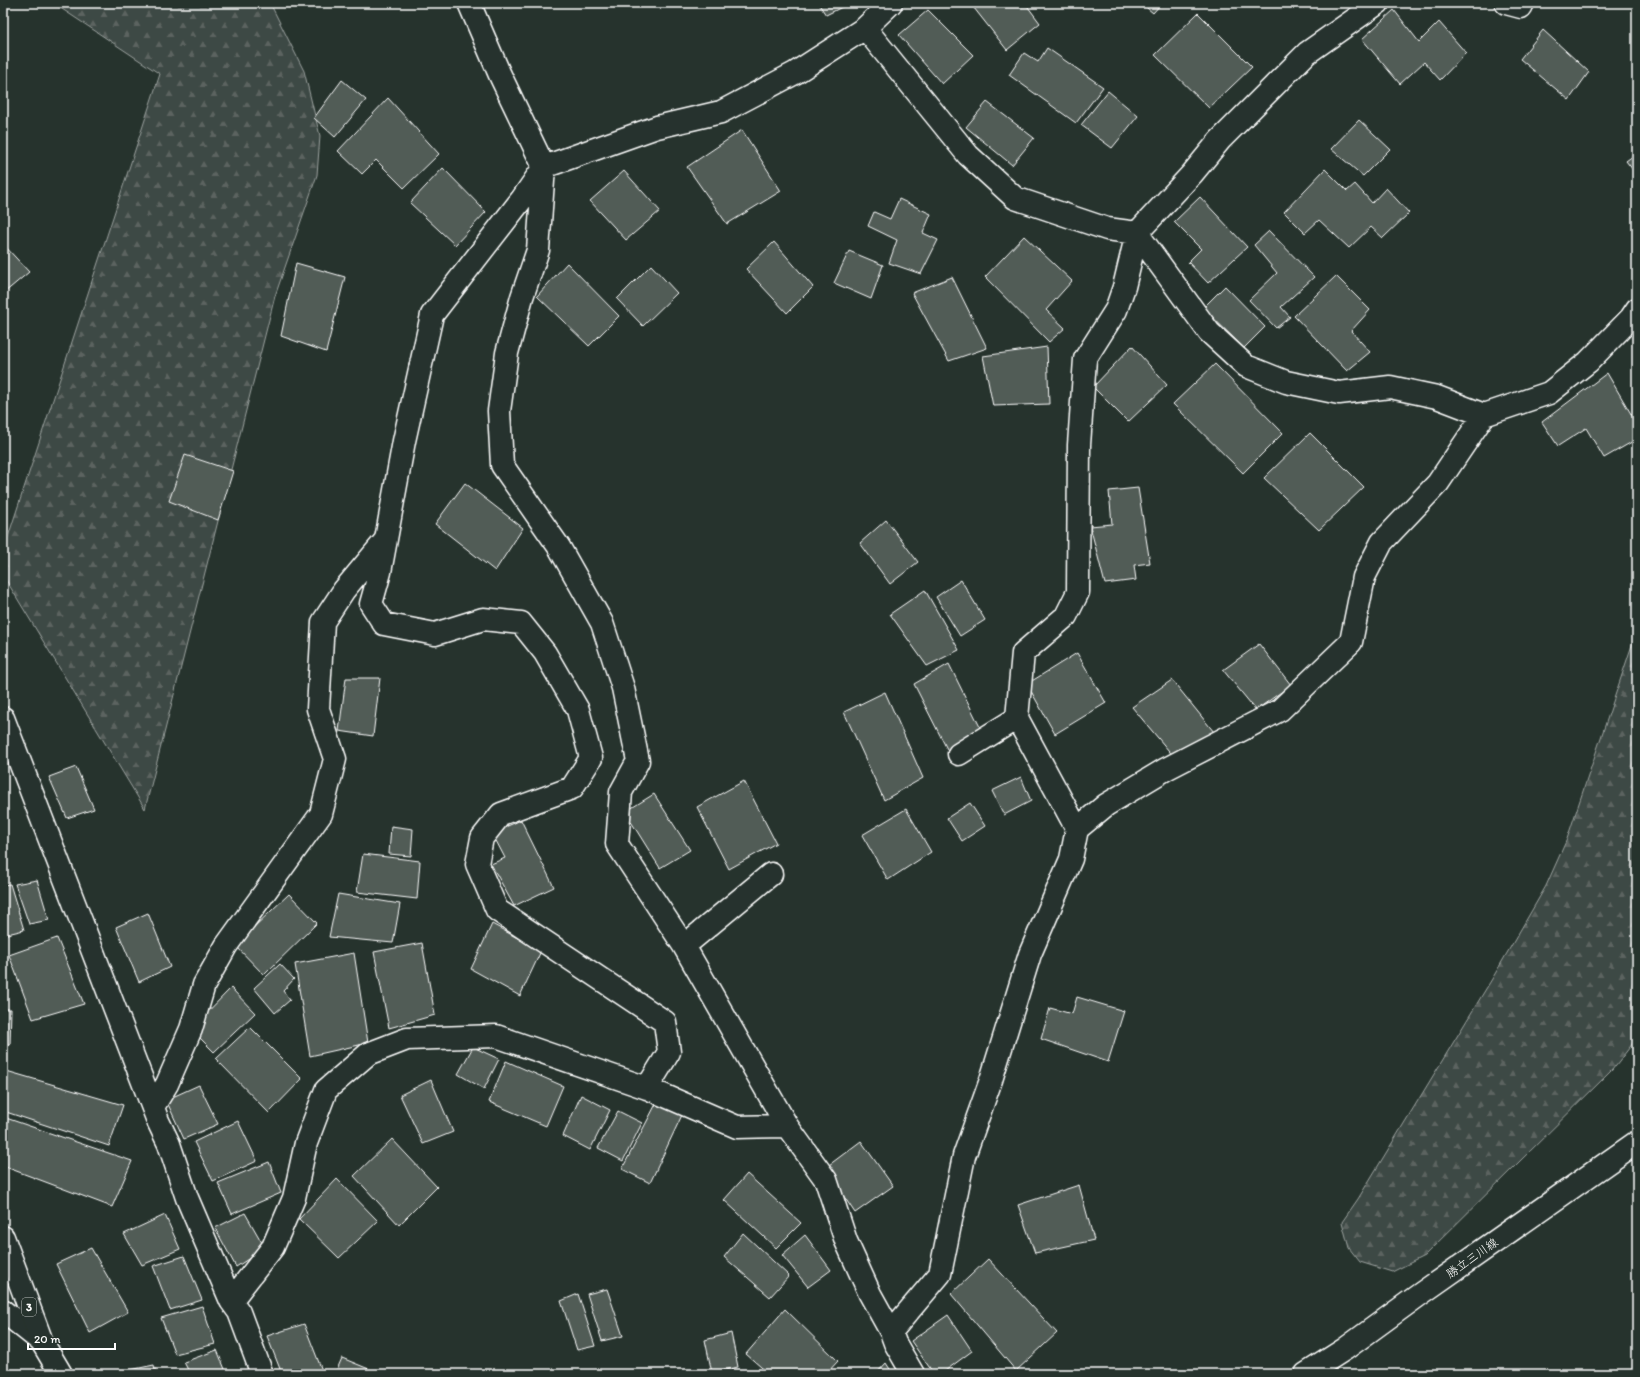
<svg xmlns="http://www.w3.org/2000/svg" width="1640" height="1377" font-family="Itim,'Klee One',sans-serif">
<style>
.forest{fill:url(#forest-firs);stroke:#9ea4a2}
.building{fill:#515c57;stroke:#fff}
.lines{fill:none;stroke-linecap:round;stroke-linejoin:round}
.minor-casing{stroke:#fff;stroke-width:25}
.major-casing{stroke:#fff;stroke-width:25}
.minor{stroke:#26332d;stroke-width:22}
.major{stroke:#26332d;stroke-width:22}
.labels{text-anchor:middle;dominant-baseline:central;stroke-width:3;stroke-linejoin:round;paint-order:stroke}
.shield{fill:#26332d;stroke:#bec2c0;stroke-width:1}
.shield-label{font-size:11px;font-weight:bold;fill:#fff}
.street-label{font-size:12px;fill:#fff;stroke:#26332d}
</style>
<defs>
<pattern id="forest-firs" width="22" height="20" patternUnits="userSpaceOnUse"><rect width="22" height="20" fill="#3e4944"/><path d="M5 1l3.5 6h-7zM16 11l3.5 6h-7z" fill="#5b6460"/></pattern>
</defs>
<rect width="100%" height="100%" fill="#26332d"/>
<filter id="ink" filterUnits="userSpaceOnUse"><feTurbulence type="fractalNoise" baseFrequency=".025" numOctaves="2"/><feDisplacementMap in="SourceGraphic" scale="8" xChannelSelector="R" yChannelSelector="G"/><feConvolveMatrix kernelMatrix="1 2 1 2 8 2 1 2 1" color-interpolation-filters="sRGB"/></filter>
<g filter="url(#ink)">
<path class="forest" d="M53 3H270L304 71 320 136 317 175 275 296 145 809 3 575V552L160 74Z
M1637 630V1038L1612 1070 1424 1256 1392 1272 1360 1262 1349 1248 1342 1222 1358 1199 1492 979 1546 886 1567 839Z"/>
<path class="building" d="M818 3H850L826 15Z
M970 3H1025L1040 23 1007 50Z
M1141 3H1162L1153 13Z
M928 10 973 55 942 84 899 35Z
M1394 10 1419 42 1439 22 1466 53 1440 80 1424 62 1400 84 1362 39Z
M1198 13 1252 67 1209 108 1155 55Z
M1543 30 1589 72 1569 100 1520 59Z
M1047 48 1103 87 1076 123 1009 75 1024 53 1038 62Z
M342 80 366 100 335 137 314 118Z
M1108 91 1138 116 1112 148 1081 125Z
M388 98 439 154 404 188 376 160 362 174 338 151Z
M987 102 1034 138 1012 165 966 127Z
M1359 120 1390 149 1363 176 1331 149Z
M742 130 781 191 727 224 687 167Z
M1637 153V175L1626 161Z
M443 168 486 212 455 245 410 203Z
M1325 169 1347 191 1355 184 1372 203 1386 188 1409 213 1383 238 1371 227 1349 248 1319 220 1305 233 1284 212Z
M624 171 660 211 626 240 590 201Z
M1200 197 1247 247 1208 283 1188 262 1201 249 1174 222Z
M899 199 931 214 923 233 938 240 921 274 889 263 897 240 868 226 874 212 890 219Z
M1269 231 1314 277 1281 307 1290 317 1276 328 1249 300 1277 273 1254 245Z
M1024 236 1072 281 1046 310 1065 328 1049 342 985 277Z
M774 242 813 287 787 313 746 269Z
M3 244 29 272 4 293 3 292Z
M849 251 883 265 871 299 834 283Z
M296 263 345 277 326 352 281 336Z
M567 263 619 316 589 346 537 296Z
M651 265 677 293 643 326 617 299Z
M1336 276 1370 310 1351 331 1370 352 1347 371 1294 316Z
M952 277 987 348 949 361 912 293Z
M1225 286 1265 327 1244 348 1203 308Z
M1132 346 1167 385 1128 422 1093 387Z
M1047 347 1049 404 993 406 983 356Z
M1215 364 1283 433 1243 473 1173 404Z
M1607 373 1637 424V439L1604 458 1586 428 1558 446 1542 422Z
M1310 433 1364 487 1319 530 1264 478Z
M185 455 233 471 218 520 169 501Z
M465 483 523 528 495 571 435 524Z
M1138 488 1150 563 1134 565 1136 580 1105 584 1090 526 1112 524 1109 491Z
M886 520 918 562 890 584 860 543Z
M961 580 985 620 960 636 936 597Z
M925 590 959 650 927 666 890 614Z
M1259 644 1291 685 1256 710 1223 670Z
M1077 653 1106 703 1055 734 1027 684Z
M949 664 983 733 948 751 914 684Z
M346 678H380L373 736 339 731Z
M1172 680 1214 732 1174 757 1132 707Z
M885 692 923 778 884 800 844 712Z
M76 767 94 809 67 818 49 777Z
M1021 777 1031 801 1004 815 992 791Z
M744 781 776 843 729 869 697 807Z
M654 794 690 850 660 868 625 812Z
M970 803 985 826 962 841 947 818Z
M906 809 931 852 888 880 862 835Z
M521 820 554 887 514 906 491 864 505 858 492 833Z
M391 826 413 829 411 856 389 854Z
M363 854 420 861 417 899 357 892Z
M37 880 49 920 29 924 15 884Z
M10 884 24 930 3 935V885Z
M289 894 317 923 264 975 235 945Z
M338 894 400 904 393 943 329 937Z
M148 913 170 967 139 982 116 927Z
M492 924 541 951 520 996 471 969Z
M57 938 84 1004 33 1019 9 955Z
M422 943 435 1015 389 1028 374 952Z
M354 953 368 1043 310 1056 295 964Z
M280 964 294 979 283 991 290 1000 275 1013 254 988Z
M231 988 255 1013 214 1052 191 1029Z
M1077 997 1124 1011 1108 1062 1041 1039 1050 1008 1072 1014Z
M3 1009H11L10 1045H3Z
M250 1027 302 1079 269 1113 216 1059Z
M473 1047 499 1059 484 1089 458 1074Z
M506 1061 563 1086 546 1126 489 1102Z
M3 1070 123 1105 109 1146 3 1111Z
M431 1080 453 1132 423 1144 400 1095Z
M199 1085 218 1124 184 1139 166 1100Z
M581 1095 610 1110 590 1150 563 1136Z
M657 1102 682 1115 650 1183 622 1169Z
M618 1111 642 1123 623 1161 598 1148Z
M3 1117 132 1161 112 1207 3 1166Z
M238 1121 257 1161 213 1181 194 1142Z
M392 1139 437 1187 399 1225 354 1176Z
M861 1141 893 1186 855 1213 825 1168Z
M269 1162 281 1193 232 1214 218 1183Z
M747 1174 801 1223 776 1248 724 1200Z
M337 1179 378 1221 339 1258 299 1219Z
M1079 1185 1094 1240 1035 1253 1018 1205Z
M245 1213 265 1248 236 1267 215 1228Z
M165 1215 180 1249 142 1265 124 1234Z
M743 1233 789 1276 770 1297 724 1257Z
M805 1235 831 1270 808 1287 782 1255Z
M91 1248 128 1312 90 1333 56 1264Z
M184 1256 202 1300 170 1310 153 1266Z
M988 1259 1057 1333 1016 1371 951 1294Z
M607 1289 623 1336 602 1341 587 1294Z
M578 1294 595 1346 577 1350 561 1301Z
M202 1306 215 1344 175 1354 161 1318Z
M785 1309 838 1361 826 1374H769L746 1354Z
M948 1315 972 1351 941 1374H934L911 1341Z
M304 1324 323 1373 282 1374 267 1336Z
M731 1333 738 1367 712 1373 705 1340Z
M217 1350 227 1374H190L184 1362Z
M342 1358 381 1374H335Z
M886 1363 893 1374H876Z
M154 1365 156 1374H131L130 1370Z"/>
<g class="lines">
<defs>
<path id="minor" d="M469 3 500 75 544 167 522 199 432 315 404 441 380 572 371 604 384 624 435 634 483 619 521 623 545 653 578 710 591 758 572 788 501 814 482 838 477 864 497 910 665 1022 669 1052 647 1088
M891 3 865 28 795 73 721 112 657 127 544 167 538 250 522 297 507 353 499 411 502 465 559 547 602 623 623 688 638 761 621 792 617 844 684 946 787 1126 826 1180 846 1241 870 1294 891 1332 895 1343 913 1374
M1506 3 1521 7 1523 3
M865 28 968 155 1015 198 1107 229 1137 233 1209 332 1246 366 1286 382 1339 393 1390 387 1437 397 1484 415
M3 718 158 1121 169 1144 187 1198 231 1301 239 1312 262 1374
M959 754 1017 718
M1077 829 1017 718 1023 653 1066 616 1078 592 1079 445 1085 359 1116 310 1124 287 1137 233 1192 174 1220 140 1307 53 1378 3
M684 946 771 874
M153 1107 167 1084 191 1029 204 985 226 946 321 814 335 759 318 709 323 622 344 590 384 542
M231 1301 273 1247 294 1198 306 1143 326 1090 368 1054 407 1039 496 1036 647 1088 737 1127 787 1126
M3 1311 42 1342
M891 1332 940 1274 964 1156 991 1080 1030 954 1071 859 1077 829 1106 805 1166 769 1280 710 1351 642 1364 577 1382 542 1438 483 1484 415 1549 393 1588 362 1631 318 1637 309"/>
<path id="major" d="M3 1237 42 1342 61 1374
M1306 1374 1345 1349 1419 1295 1637 1142"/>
</defs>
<use href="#minor" class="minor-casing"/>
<use href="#major" class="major-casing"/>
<use href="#minor" class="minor"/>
<use href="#major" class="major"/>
</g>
</g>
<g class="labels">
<rect class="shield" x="22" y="1298" width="14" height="18" rx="3"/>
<g class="shield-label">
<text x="29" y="1307">3</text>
</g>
<g class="street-label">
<text transform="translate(1472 1258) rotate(-35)">勝立三川線</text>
</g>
</g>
<rect width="1640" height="1377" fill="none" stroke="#26332d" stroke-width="16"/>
<rect x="8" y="8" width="1624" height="1361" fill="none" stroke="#fff" stroke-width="1.5" filter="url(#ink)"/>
<path d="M28 1343v6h87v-6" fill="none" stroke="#ffffff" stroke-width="2"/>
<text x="34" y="1343" font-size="12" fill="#ffffff" stroke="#26332d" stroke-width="3" paint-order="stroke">20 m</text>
</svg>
